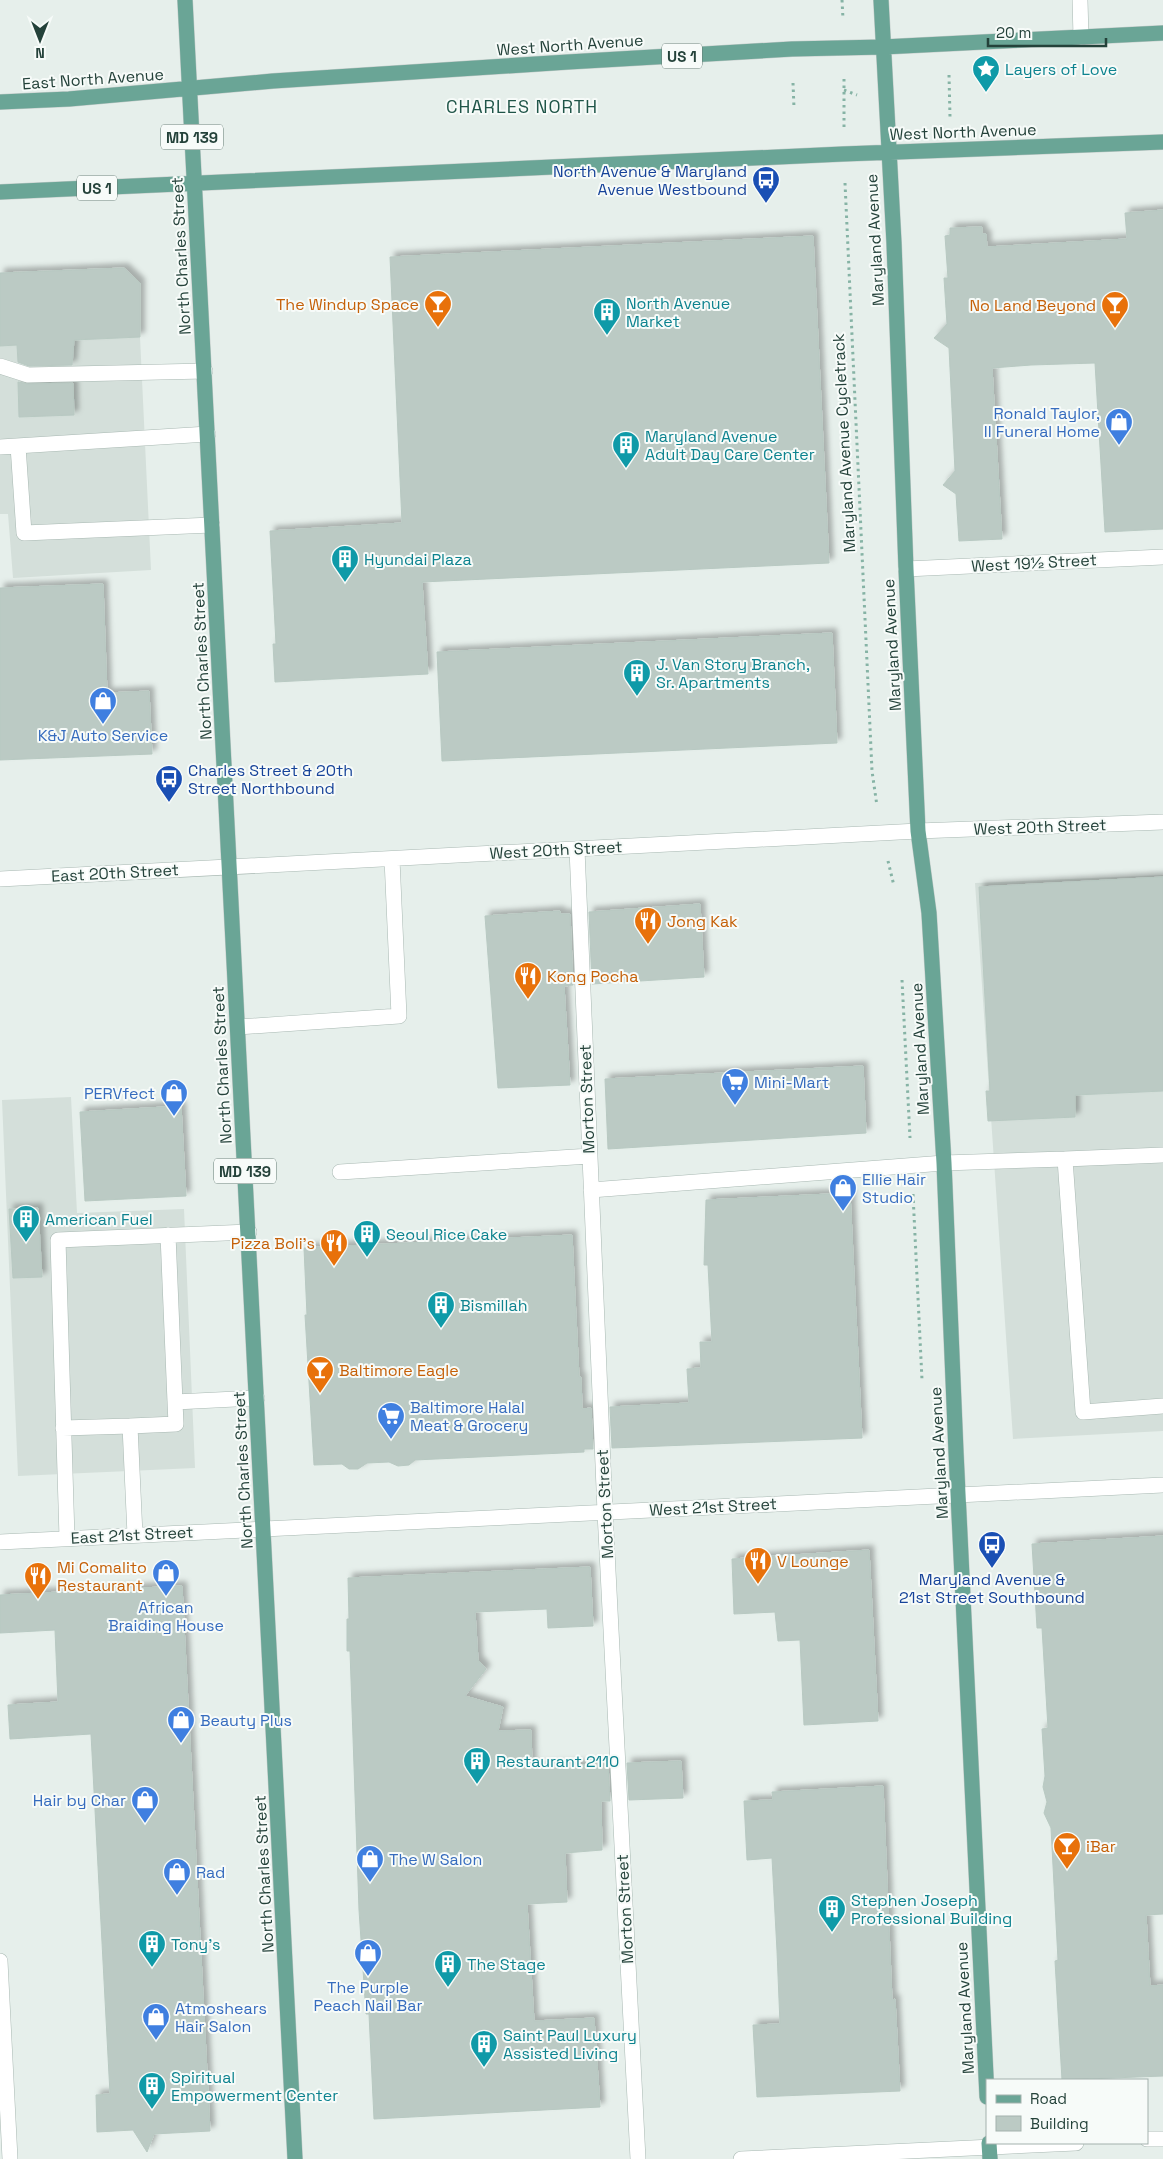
<svg xmlns="http://www.w3.org/2000/svg" width="1163" height="2159" font-family="'Space Grotesk',sans-serif">
<style>
.built{fill:#d4dfda}
.building{fill:#bbcac4;stroke:#b8c9c2;filter:url(#shadow)}
.lines{fill:none;stroke-linecap:round;stroke-linejoin:round}
.minor-casing{stroke:#a8b8b2;stroke-width:16}
.major-casing{stroke:#c2cac8;stroke-width:16}
.path{stroke:#86b3a5;stroke-width:3;stroke-dasharray:2.5 4;stroke-linecap:butt}
.minor{stroke:#fff;stroke-width:15}
.major{stroke:#6aa596;stroke-width:15}
.labels{text-anchor:middle;dominant-baseline:central;stroke-width:4;stroke-linejoin:round;paint-order:stroke}
.shield{fill:#f7fbf9;stroke:#637a73;stroke-width:1}
.shield-label{font-size:15px;font-weight:bold;fill:#24423a}
.street-label{font-size:16px;fill:#24423a;stroke:#f7fbf9}
.culture-label{font-size:16px;fill:#0d838f;stroke:#f7fbf9;text-anchor:start}
.transit-label{font-size:16px;fill:#164399;stroke:#f7fbf9;text-anchor:end}
.food-label{font-size:16px;fill:#c56008;stroke:#f7fbf9;text-anchor:start}
.shop-label{font-size:16px;fill:#366cbe;stroke:#f7fbf9;text-anchor:start}
.neighbourhood-label{font-size:18px;letter-spacing:1px;fill:#1f5548;stroke:#f7fbf9}
</style>
<defs>
<filter id="shadow"><feDropShadow dx="4.5" dy="-4.5" stdDeviation="2.5" flood-color="#0004"/></filter>
</defs>
<rect width="100%" height="100%" fill="#e6efeb"/>
<path class="built" d="M124 268 140 283V337L151 570 13 578 8 514H0V273Z
M1163 875V1431L1013 1439 975 883Z
M71 1097 77 1213 184 1209 195 1468 18 1476 2 1100Z"/>
<path class="building" d="M1163 210V529L1105 532 1095 363 1031 365 992 368 1002 539 959 541 956 494 943 485 955 471 949 348 934 338 947 324 944 278H948L945 236 950 235V228L982 227V234H986L987 247 1127 239 1125 213Z
M813 236 829 563 422 582 428 674 275 682 273 644H276L270 531 402 523 390 257Z
M124 268 140 283V337L74 340 72 365 29 366 18 362 17 345 0 346V273Z
M18 382 28 384 73 383 74 415 19 417Z
M103 584 107 693 149 691 152 754 0 760V588Z
M832 633 837 743 442 761 437 652Z
M1163 877V1091L1075 1095V1117L988 1121 986 1091H990L979 887Z
M700 904 704 977 592 984 589 912Z
M560 911V914H570L573 985 564 986 570 1085 498 1088 485 916Z
M863 1066 866 1133 608 1149 605 1079Z
M181 1106 186 1196 85 1201 80 1112Z
M850 1193 862 1438 612 1448 610 1407 689 1403 687 1369 701 1368 700 1342H712L708 1265H704L706 1200Z
M38 1208 42 1277 13 1278 9 1209Z
M572 1235 579 1377H581L582 1409 591 1408 593 1449H584V1452L415 1460 409 1465 398 1466 389 1462 367 1463 358 1469H349L342 1464 314 1465 305 1315H307L304 1248Z
M1163 1536V1914L1146 1915 1150 1986 1163 1985V2076L1062 2080 1055 1961 1058 1960 1051 1828 1044 1813 1047 1802 1043 1787 1045 1776 1042 1729 1048 1728 1042 1628H1037L1032 1544Z
M869 1550 878 1721 804 1725 800 1640 778 1641 775 1612 734 1614 732 1559Z
M590 1567 593 1626 548 1628 547 1609 475 1612 478 1660 486 1669 465 1696 503 1707 498 1731 531 1730 532 1766 608 1764 610 1801H601L602 1850 565 1853 567 1902 527 1904 534 2021 594 2018 600 2107 374 2119 369 2014H366L359 1910 350 1651H347V1619H349L348 1578Z
M182 1586 210 2131 154 2134 147 2152 133 2130 97 2132 96 2095 110 2094 91 1734 10 1739 8 1705 58 1702 55 1630 0 1633V1595Z
M681 1761 683 1798 629 1800 627 1763Z
M883 1786 892 2000 895 1999 900 2091 757 2097 753 2025 780 2024 777 1951 772 1858 747 1860 744 1801 773 1800 772 1792Z"/>
<g class="lines">
<defs>
<path id="minor" d="M1080 0 1081 37
M0 366 28 375 205 371
M18 446 24 533 212 525
M0 447 208 434
M906 569 1163 557
M577 849 605 1512 638 2159
M0 879 918 831 1163 822
M238 1027 399 1016 392 859
M1163 1155 1065 1159 1083 1412 1163 1406
M340 1172 590 1156
M591 1190 944 1163 1065 1159
M168 1235 175 1402 257 1398
M130 1426 176 1424 175 1402
M63 1428 130 1426 135 1535
M67 1538 58 1240 249 1232
M0 1542 1163 1485
M0 1961 10 2159
M1147 2139H1163
M741 2159 1076 2143"/>
<path id="major" d="M185 0 295 2159
M881 0 894 243 906 569 918 831 929 913 944 1163 956 1452 987 2097
M0 102 69 99 273 81 568 62 792 49 883 47 1163 33
M0 192 843 154 1163 142
M989 2143 990 2159"/>
</defs>
<use href="#minor" class="minor-casing"/>
<use href="#major" class="major-casing"/>
<path class="path" d="M842 0 843 19
M949 75 950 117
M793 83 794 108
M844 90 857 95
M844 127V76
M845 183 872 771 877 806
M888 861 894 886
M902 980 910 1138
M913 1194 922 1380"/>
<use href="#minor" class="minor"/>
<use href="#major" class="major"/>
</g>
<defs>
<symbol id="sight-pin" viewBox="-11 -11 22 30"><path d="M0 17L-7.5 6A9.5 9.5 0 1 1 7.5 6Z" fill="#0f9aa8" stroke="#f7fbf9"/><path d="M0-6L1.8-2.2L6-1.7L2.9 1.2L3.7 5.4L0 3.3L-3.7 5.4L-2.9 1.2L-6-1.7L-1.8-2.2Z" fill="#fff"/></symbol>
<symbol id="bus-pin" viewBox="-11 -11 22 30"><path d="M0 17L-7.5 6A9.5 9.5 0 1 1 7.5 6Z" fill="#1a4fb4" stroke="#f7fbf9"/><path d="M-5-6H5V4H4V6H2V4H-2V6H-4V4H-5ZM-3.5-4V0h7V-4ZM-3.5 1.2v1.5H-2V1.2ZM2 1.2v1.5H3.5V1.2Z" fill="#fff"/></symbol>
<symbol id="bar-pin" viewBox="-11 -11 22 30"><path d="M0 17L-7.5 6A9.5 9.5 0 1 1 7.5 6Z" fill="#e8710a" stroke="#f7fbf9"/><path d="M-6-5H6L.8 .8V4.5H3.5V6h-7V4.5H-.8V.8Z" fill="#fff"/></symbol>
<symbol id="building-pin" viewBox="-11 -11 22 30"><path d="M0 17L-7.5 6A9.5 9.5 0 1 1 7.5 6Z" fill="#0f9aa8" stroke="#f7fbf9"/><path d="M-4-6H4V6H1V3H-1V6H-4ZM-2.5-4.3h1.7v1.8h-1.7ZM.8-4.3h1.7v1.8H.8ZM-2.5-1h1.7V.8h-1.7ZM.8-1h1.7V.8H.8Z" fill="#fff"/></symbol>
<symbol id="shop-pin" viewBox="-11 -11 22 30"><path d="M0 17L-7.5 6A9.5 9.5 0 1 1 7.5 6Z" fill="#3f7fe0" stroke="#f7fbf9"/><path d="M-5-2.5h2.3a2.7 3.5 0 0 1 5.4 0H5L5.5 6h-11ZM-1.5-2.5h3a1.5 2.3 0 0 0-3 0Z" fill="#fff"/></symbol>
<symbol id="restaurant-pin" viewBox="-11 -11 22 30"><path d="M0 17L-7.5 6A9.5 9.5 0 1 1 7.5 6Z" fill="#e8710a" stroke="#f7fbf9"/><path d="M-5-6h1v4h1v-4h1v4h1v-4h1v5L-1.5 .5V6h-2V.5L-5-1ZM5-6V6H3V1.5H1.5Q1.5-4 5-6Z" fill="#fff"/></symbol>
<symbol id="supermarket-pin" viewBox="-11 -11 22 30"><path d="M0 17L-7.5 6A9.5 9.5 0 1 1 7.5 6Z" fill="#3f7fe0" stroke="#f7fbf9"/><path d="M-6-5.5h2.5l.6 2H6L4.5 2H-2.5L-4.4-4H-6ZM-1.5 3.2a1.3 1.3 0 1 0 .1 0ZM3 3.2a1.3 1.3 0 1 0 .1 0Z" fill="#fff"/></symbol>
</defs>
<g fill-rule="evenodd">
<use href="#sight-pin" x="970" y="53" width="32" height="43"/>
<use href="#bus-pin" x="750" y="164" width="32" height="43"/>
<use href="#bar-pin" x="422" y="288" width="32" height="43"/>
<use href="#bar-pin" x="1099" y="289" width="32" height="43"/>
<use href="#building-pin" x="591" y="296" width="32" height="43"/>
<use href="#shop-pin" x="1103" y="406" width="32" height="43"/>
<use href="#building-pin" x="610" y="429" width="32" height="43"/>
<use href="#building-pin" x="329" y="543" width="32" height="43"/>
<use href="#building-pin" x="621" y="657" width="32" height="43"/>
<use href="#shop-pin" x="87" y="685" width="32" height="43"/>
<use href="#bus-pin" x="153" y="763" width="32" height="43"/>
<use href="#restaurant-pin" x="632" y="905" width="32" height="43"/>
<use href="#restaurant-pin" x="512" y="960" width="32" height="43"/>
<use href="#supermarket-pin" x="719" y="1066" width="32" height="43"/>
<use href="#shop-pin" x="158" y="1077" width="32" height="43"/>
<use href="#shop-pin" x="827" y="1172" width="32" height="43"/>
<use href="#building-pin" x="10" y="1203" width="32" height="43"/>
<use href="#building-pin" x="351" y="1218" width="32" height="43"/>
<use href="#restaurant-pin" x="318" y="1227" width="32" height="43"/>
<use href="#building-pin" x="425" y="1289" width="32" height="43"/>
<use href="#bar-pin" x="304" y="1354" width="32" height="43"/>
<use href="#supermarket-pin" x="375" y="1400" width="32" height="43"/>
<use href="#bus-pin" x="976" y="1529" width="32" height="43"/>
<use href="#restaurant-pin" x="742" y="1545" width="32" height="43"/>
<use href="#shop-pin" x="150" y="1557" width="32" height="43"/>
<use href="#restaurant-pin" x="22" y="1560" width="32" height="43"/>
<use href="#shop-pin" x="165" y="1704" width="32" height="43"/>
<use href="#building-pin" x="461" y="1745" width="32" height="43"/>
<use href="#shop-pin" x="129" y="1784" width="32" height="43"/>
<use href="#bar-pin" x="1051" y="1830" width="32" height="43"/>
<use href="#shop-pin" x="354" y="1843" width="32" height="43"/>
<use href="#shop-pin" x="161" y="1856" width="32" height="43"/>
<use href="#building-pin" x="816" y="1893" width="32" height="43"/>
<use href="#building-pin" x="136" y="1928" width="32" height="43"/>
<use href="#shop-pin" x="352" y="1937" width="32" height="43"/>
<use href="#building-pin" x="432" y="1948" width="32" height="43"/>
<use href="#shop-pin" x="140" y="2001" width="32" height="43"/>
<use href="#building-pin" x="468" y="2028" width="32" height="43"/>
<use href="#building-pin" x="136" y="2070" width="32" height="43"/>
</g>
<g class="labels">
<g class="shield">
<rect x="662" y="43.5" width="40" height="25" rx="4"/>
<rect x="161" y="124.5" width="62" height="25" rx="4"/>
<rect x="77" y="175.5" width="40" height="25" rx="4"/>
<rect x="214" y="1158.5" width="62" height="25" rx="4"/>
</g>
<g class="shield-label">
<text x="682" y="56">US 1</text>
<text x="192" y="137">MD 139</text>
<text x="97" y="188">US 1</text>
<text x="245" y="1171">MD 139</text>
</g>
<g class="street-label">
<text transform="translate(570 45) rotate(-4)">West North Avenue</text>
<text transform="translate(93 79) rotate(-4)">East North Avenue</text>
<text transform="translate(963 132) rotate(-2)">West North Avenue</text>
<text transform="translate(875 240) rotate(-93)">Maryland Avenue</text>
<text transform="translate(181 256) rotate(-93)">North Charles Street</text>
<text transform="translate(844 443) rotate(-93)">Maryland Avenue Cycletrack</text>
<text transform="translate(1034 563) rotate(-3)">West 19½ Street</text>
<text transform="translate(892 645) rotate(-93)">Maryland Avenue</text>
<text transform="translate(202 661) rotate(-93)">North Charles Street</text>
<text transform="translate(1040 827) rotate(-2)">West 20th Street</text>
<text transform="translate(556 850) rotate(-3)">West 20th Street</text>
<text transform="translate(115 873) rotate(-3)">East 20th Street</text>
<text transform="translate(920 1049) rotate(-93)">Maryland Avenue</text>
<text transform="translate(222 1065) rotate(-93)">North Charles Street</text>
<text transform="translate(587 1099) rotate(-92)">Morton Street</text>
<text transform="translate(939 1453) rotate(-93)">Maryland Avenue</text>
<text transform="translate(243 1470) rotate(-93)">North Charles Street</text>
<text transform="translate(605 1504) rotate(-93)">Morton Street</text>
<text transform="translate(713 1507) rotate(-3)">West 21st Street</text>
<text transform="translate(132 1535) rotate(-3)">East 21st Street</text>
<text transform="translate(264 1874) rotate(-93)">North Charles Street</text>
<text transform="translate(625 1909) rotate(-93)">Morton Street</text>
<text transform="translate(965 2008) rotate(-93)">Maryland Avenue</text>
</g>
<g class="culture-label">
<text x="1005" y="69">Layers of Love</text>
<text x="626" y="303">North Avenue<tspan x="626" dy="18">Market</tspan></text>
<text x="645" y="436">Maryland Avenue<tspan x="645" dy="18">Adult Day Care Center</tspan></text>
<text x="364" y="559">Hyundai Plaza</text>
<text x="656" y="664">J. Van Story Branch,<tspan x="656" dy="18">Sr. Apartments</tspan></text>
<text x="45" y="1219">American Fuel</text>
<text x="386" y="1234">Seoul Rice Cake</text>
<text x="460" y="1305">Bismillah</text>
<text x="496" y="1761">Restaurant 2110</text>
<text x="851" y="1900">Stephen Joseph<tspan x="851" dy="18">Professional Building</tspan></text>
<text x="171" y="1944">Tony’s</text>
<text x="467" y="1964">The Stage</text>
<text x="503" y="2035">Saint Paul Luxury<tspan x="503" dy="18">Assisted Living</tspan></text>
<text x="171" y="2077">Spiritual<tspan x="171" dy="18">Empowerment Center</tspan></text>
</g>
<g class="transit-label">
<text x="747" y="171">North Avenue &amp; Maryland<tspan x="747" dy="18">Avenue Westbound</tspan></text>
<text x="188" y="770" text-anchor="start">Charles Street &amp; 20th<tspan x="188" dy="18">Street Northbound</tspan></text>
<text x="992" y="1579" text-anchor="middle">Maryland Avenue &amp;<tspan x="992" dy="18">21st Street Southbound</tspan></text>
</g>
<g class="food-label">
<text x="419" y="304" text-anchor="end">The Windup Space</text>
<text x="1096" y="305" text-anchor="end">No Land Beyond</text>
<text x="667" y="921">Jong Kak</text>
<text x="547" y="976">Kong Pocha</text>
<text x="315" y="1243" text-anchor="end">Pizza Boli's</text>
<text x="339" y="1370">Baltimore Eagle</text>
<text x="777" y="1561">V Lounge</text>
<text x="57" y="1567">Mi Comalito<tspan x="57" dy="18">Restaurant</tspan></text>
<text x="1086" y="1846">iBar</text>
</g>
<g class="shop-label">
<text x="1100" y="413" text-anchor="end">Ronald Taylor,<tspan x="1100" dy="18">II Funeral Home</tspan></text>
<text x="103" y="735" text-anchor="middle">K&amp;J Auto Service</text>
<text x="754" y="1082">Mini-Mart</text>
<text x="155" y="1093" text-anchor="end">PERVfect</text>
<text x="862" y="1179">Ellie Hair<tspan x="862" dy="18">Studio</tspan></text>
<text x="410" y="1407">Baltimore Halal<tspan x="410" dy="18">Meat &amp; Grocery</tspan></text>
<text x="166" y="1607" text-anchor="middle">African<tspan x="166" dy="18">Braiding House</tspan></text>
<text x="200" y="1720">Beauty Plus</text>
<text x="126" y="1800" text-anchor="end">Hair by Char</text>
<text x="389" y="1859">The W Salon</text>
<text x="196" y="1872">Rad</text>
<text x="368" y="1987" text-anchor="middle">The Purple<tspan x="368" dy="18">Peach Nail Bar</tspan></text>
<text x="175" y="2008">Atmoshears<tspan x="175" dy="18">Hair Salon</tspan></text>
</g>
<g class="neighbourhood-label">
<text x="522" y="106">CHARLES NORTH</text>
</g>
</g>
<rect x="986" y="2079" width="162" height="65" fill="#f7fbf9" stroke="#a3b1ad"/>
<rect x="996" y="2095" width="25" height="8" fill="#6aa596" stroke="#a3b1ad"/>
<text x="1030" y="2104" font-size="15" fill="#24423a">Road</text>
<rect x="996" y="2116" width="25" height="15" fill="#bbcac4" stroke="#a3b1ad"/>
<text x="1030" y="2129" font-size="15" fill="#24423a">Building</text>
<g transform="translate(40 40) rotate(180)" stroke="#f7fbf9" stroke-width="4" paint-order="stroke">
<path d="M0-4L9 19L0 12L-9 19Z" fill="#24423a"/>
<text y="-8" font-size="14" font-weight="bold" text-anchor="middle" fill="#24423a">N</text>
</g>
<path d="M988 38v8h118v-8" fill="none" stroke="#24423a" stroke-width="2.5"/>
<text x="996" y="38" font-size="15" fill="#24423a" stroke="#f7fbf9" stroke-width="4" paint-order="stroke">20 m</text>
</svg>
